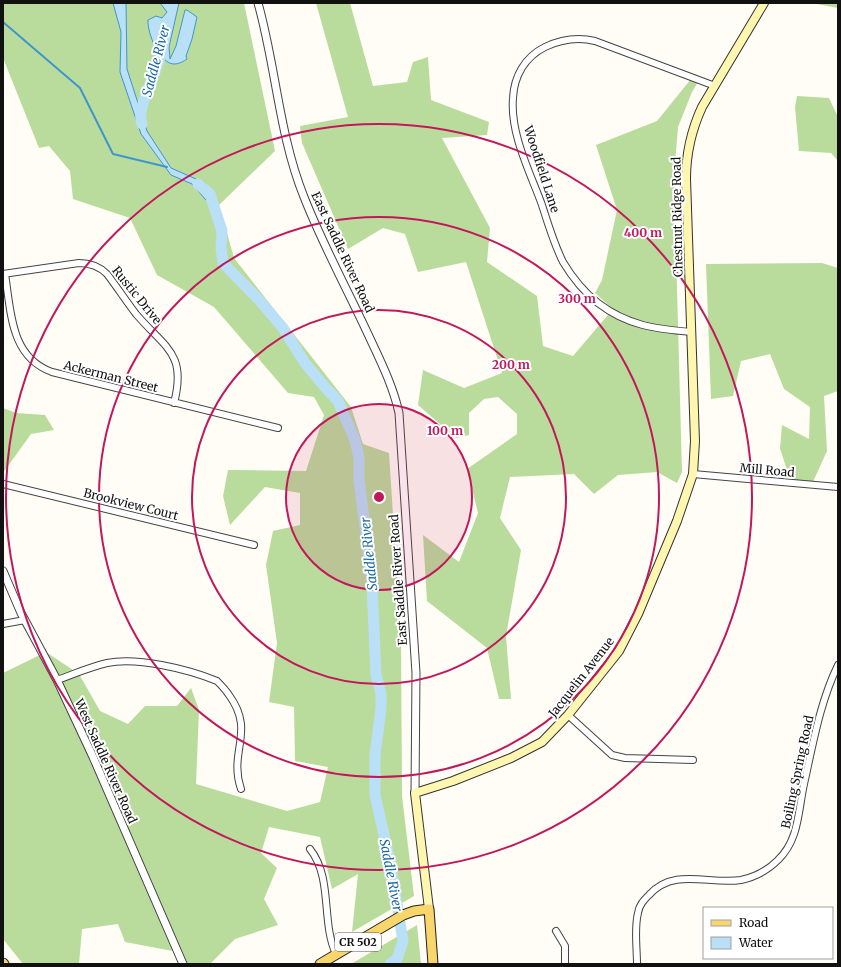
<svg xmlns="http://www.w3.org/2000/svg" width="841" height="967" font-family="Merriweather,serif">
<style>
.forest{fill:#b9dc9c}
.water{fill:#b9e0f7;stroke:#3f96cf}
.lines{fill:none;stroke-linecap:round;stroke-linejoin:round}
.stream{stroke:#3f96cf;stroke-width:2}
.river{stroke:#b9e0f7;stroke-width:11}
.minor-casing{stroke:#444;stroke-width:8}
.tertiary-casing{stroke:#444;stroke-width:9}
.secondary-casing{stroke:#333;stroke-width:10}
.primary-casing{stroke:#222;stroke-width:11}
.minor{stroke:#fff;stroke-width:6}
.tertiary{stroke:#fff;stroke-width:7}
.secondary{stroke:#fff6b0;stroke-width:8}
.primary{stroke:#f9d66b;stroke-width:9}
.ring{fill:none;stroke:#c2185b;stroke-width:2}
.labels{text-anchor:middle;dominant-baseline:central;stroke-width:4;stroke-linejoin:round;paint-order:stroke}
.shield{fill:#fff;stroke:#585858;stroke-width:1}
.shield-label{font-size:11px;font-weight:bold;fill:#111}
.street-label{font-size:12px;fill:#111;stroke:#fff}
.water-label{font-size:13px;font-style:italic;fill:#1768a6;stroke:#fff}
.centre{fill:#c2185b;stroke:#fff;stroke-width:2}
.ring-label{font-size:12px;text-anchor:middle;font-weight:bold;fill:#c2185b;stroke:#fff;stroke-width:4;stroke-linejoin:round;paint-order:stroke}
</style>
<rect width="100%" height="100%" fill="#fffdf5"/>
<path class="forest" d="M3 3H244L275 151 219 205 234 258 351 407 363 444 389 453 401 639 402 796 414 896 352 932 358 874 332 889 320 837 269 827 261 853 277 868 264 899 278 925 235 939 210 964H184L178 952 125 942 118 924 82 929 79 964H23L3 939V673L46 652 79 674 100 711 128 724 145 706H177L191 688 199 710 196 784 287 811 320 802 328 767 295 761 294 707 269 702 277 643 266 565 273 531 300 525V493L265 487 230 525 223 496 228 470 306 471 324 415 314 397 288 393 214 307 157 275 130 218 73 199 70 171 49 146 39 148 3 58Z
M316 3H350L373 86 407 82 413 62 428 57 431 100 489 122 487 135 442 138 490 228 487 262 537 296 543 346 573 356 613 309 595 293 602 280 617 210 596 145 657 121 695 74 701 77 692 92 678 127 674 177 682 472 677 483 657 472 618 475 594 494 574 474 510 477 500 518 521 550 506 636 511 699H499L487 648 427 601 423 535 459 562 478 513 467 469 517 434V414L498 397 484 399 469 413V435L456 438 418 405 423 370 464 388 502 373 466 262 418 272 405 234 383 228 348 249 302 143 300 126 348 117Z
M811 3H838V8Z
M797 96 829 98 838 117V161L831 153 799 151 795 107Z
M822 263 838 268V391L824 396 827 451 812 484 791 483 780 448 782 425 809 439 810 407 784 389 770 354 741 361 733 396 711 399 706 264Z
M3 408 16 413 45 415 54 430 31 434 3 473Z
M417 925 421 964H351Z"/>
<path class="water" d="M113 3H126L127 69 147 131 171 168 205 183 211 192 206 200 192 184 171 175 141 134 120 72 121 32Z
M160 3H179L169 47 170 59 176 46 185 10H187L197 17 192 39 186 56 187 59C184 61 179 64 175 64 160 65 147 33 148 20L156 16 162 18 167 12Z"/>
<g class="lines">
<path class="stream" d="M3 22 80 88 113 154 167 167"/>
<path class="river" d="M142 124C136 110 152 83 156 69 160 60 162 50 164 41
M198 184 210 194 222 231 221 248 223 263 260 301 283 328 305 363 324 386 338 401 355 440 359 458V479L372 584 376 675 381 693V708L375 755V795L390 861 403 941 397 959 390 964"/>
<defs>
<path id="minor" d="M3 274 79 263C91 263 99 266 107 274 117 287 126 301 136 314 165 348 187 353 174 403
M5 274C11 311 10 357 52 372L278 428
M692 332C656 329 628 326 598 303 584 292 572 277 563 262 554 244 548 224 542 205 530 172 510 134 513 98 514 76 525 57 545 47 560 40 578 37 595 41L715 86
M693 474 838 487
M3 484 254 545
M3 624 25 620
M57 680C74 674 90 667 107 663 138 657 188 669 217 681 222 686 225 689 229 695 256 732 228 751 241 789
M568 715 612 755 625 758 693 760
M310 849C333 878 321 922 336 954
M556 931 565 946V964
M637 964C637 947 634 929 638 913 639 905 644 900 649 895 674 867 709 885 741 880 755 877 768 870 778 860 799 840 798 812 804 784 813 744 820 702 838 665"/>
<path id="tertiary" d="M258 3C276 67 279 135 304 197 322 243 346 287 367 332 379 358 393 385 399 413L416 673 415 793
M3 571 21 613 57 680 93 757 183 964"/>
<path id="secondary" d="M429 909 415 793 453 781 511 758 542 742 568 715 619 651 638 614 677 521 693 474 695 441 686 179C686 153 691 131 702 107L764 3"/>
<path id="primary" d="M3 963 4 964
M320 964 403 915 414 911 429 909 433 964"/>
</defs>
<use href="#minor" class="minor-casing"/>
<use href="#tertiary" class="tertiary-casing"/>
<use href="#secondary" class="secondary-casing"/>
<use href="#primary" class="primary-casing"/>
<use href="#minor" class="minor"/>
<use href="#tertiary" class="tertiary"/>
<use href="#secondary" class="secondary"/>
<use href="#primary" class="primary"/>
</g>
<circle cx="379" cy="497" r="93" fill="#c2185b" fill-opacity=".12"/>
<g class="ring">
<circle cx="379" cy="497" r="93"/>
<circle cx="379" cy="497" r="187"/>
<circle cx="379" cy="497" r="280"/>
<circle cx="379" cy="497" r="373"/>
</g>
<g class="labels">
<rect class="shield" x="335" y="933" width="46" height="18" rx="3"/>
<g class="shield-label">
<text x="358" y="942">CR 502</text>
</g>
<g class="street-label">
<text transform="translate(542 169) rotate(72)">Woodfield Lane</text>
<text transform="translate(677 217) rotate(-91)">Chestnut Ridge Road</text>
<text transform="translate(343 252) rotate(65)">East Saddle River Road</text>
<text transform="translate(137 295) rotate(51)">Rustic Drive</text>
<text transform="translate(111 376) rotate(14)">Ackerman Street</text>
<text transform="translate(767 470) rotate(5)">Mill Road</text>
<text transform="translate(131 504) rotate(14)">Brookview Court</text>
<text transform="translate(398 580) rotate(-94)">East Saddle River Road</text>
<text transform="translate(581 677) rotate(-52)">Jacquelin Avenue</text>
<text transform="translate(106 761) rotate(66)">West Saddle River Road</text>
<text transform="translate(797 772) rotate(-78)">Boiling Spring Road</text>
</g>
<g class="water-label">
<text transform="translate(156 61) rotate(-75)">Saddle River</text>
<text transform="translate(369 554) rotate(-96)">Saddle River</text>
<text transform="translate(391 875) rotate(79)">Saddle River</text>
</g>
</g>
<circle cx="379" cy="497" r="6" class="centre"/>
<g class="ring-label">
<text x="643" y="237">400 m</text>
<text x="577" y="303">300 m</text>
<text x="511" y="369">200 m</text>
<text x="445" y="435">100 m</text>
</g>
<rect width="841" height="967" fill="none" stroke="#111111" stroke-width="8"/>
<rect x="703" y="907" width="130" height="52" fill="#ffffff" stroke="#a0a0a0"/>
<rect x="711" y="920" width="20" height="6" fill="#f9d66b" stroke="#a0a0a0"/>
<text x="739" y="927" font-size="12" fill="#111111">Road</text>
<rect x="711" y="937" width="20" height="12" fill="#b9e0f7" stroke="#a0a0a0"/>
<text x="739" y="947" font-size="12" fill="#111111">Water</text>
</svg>
